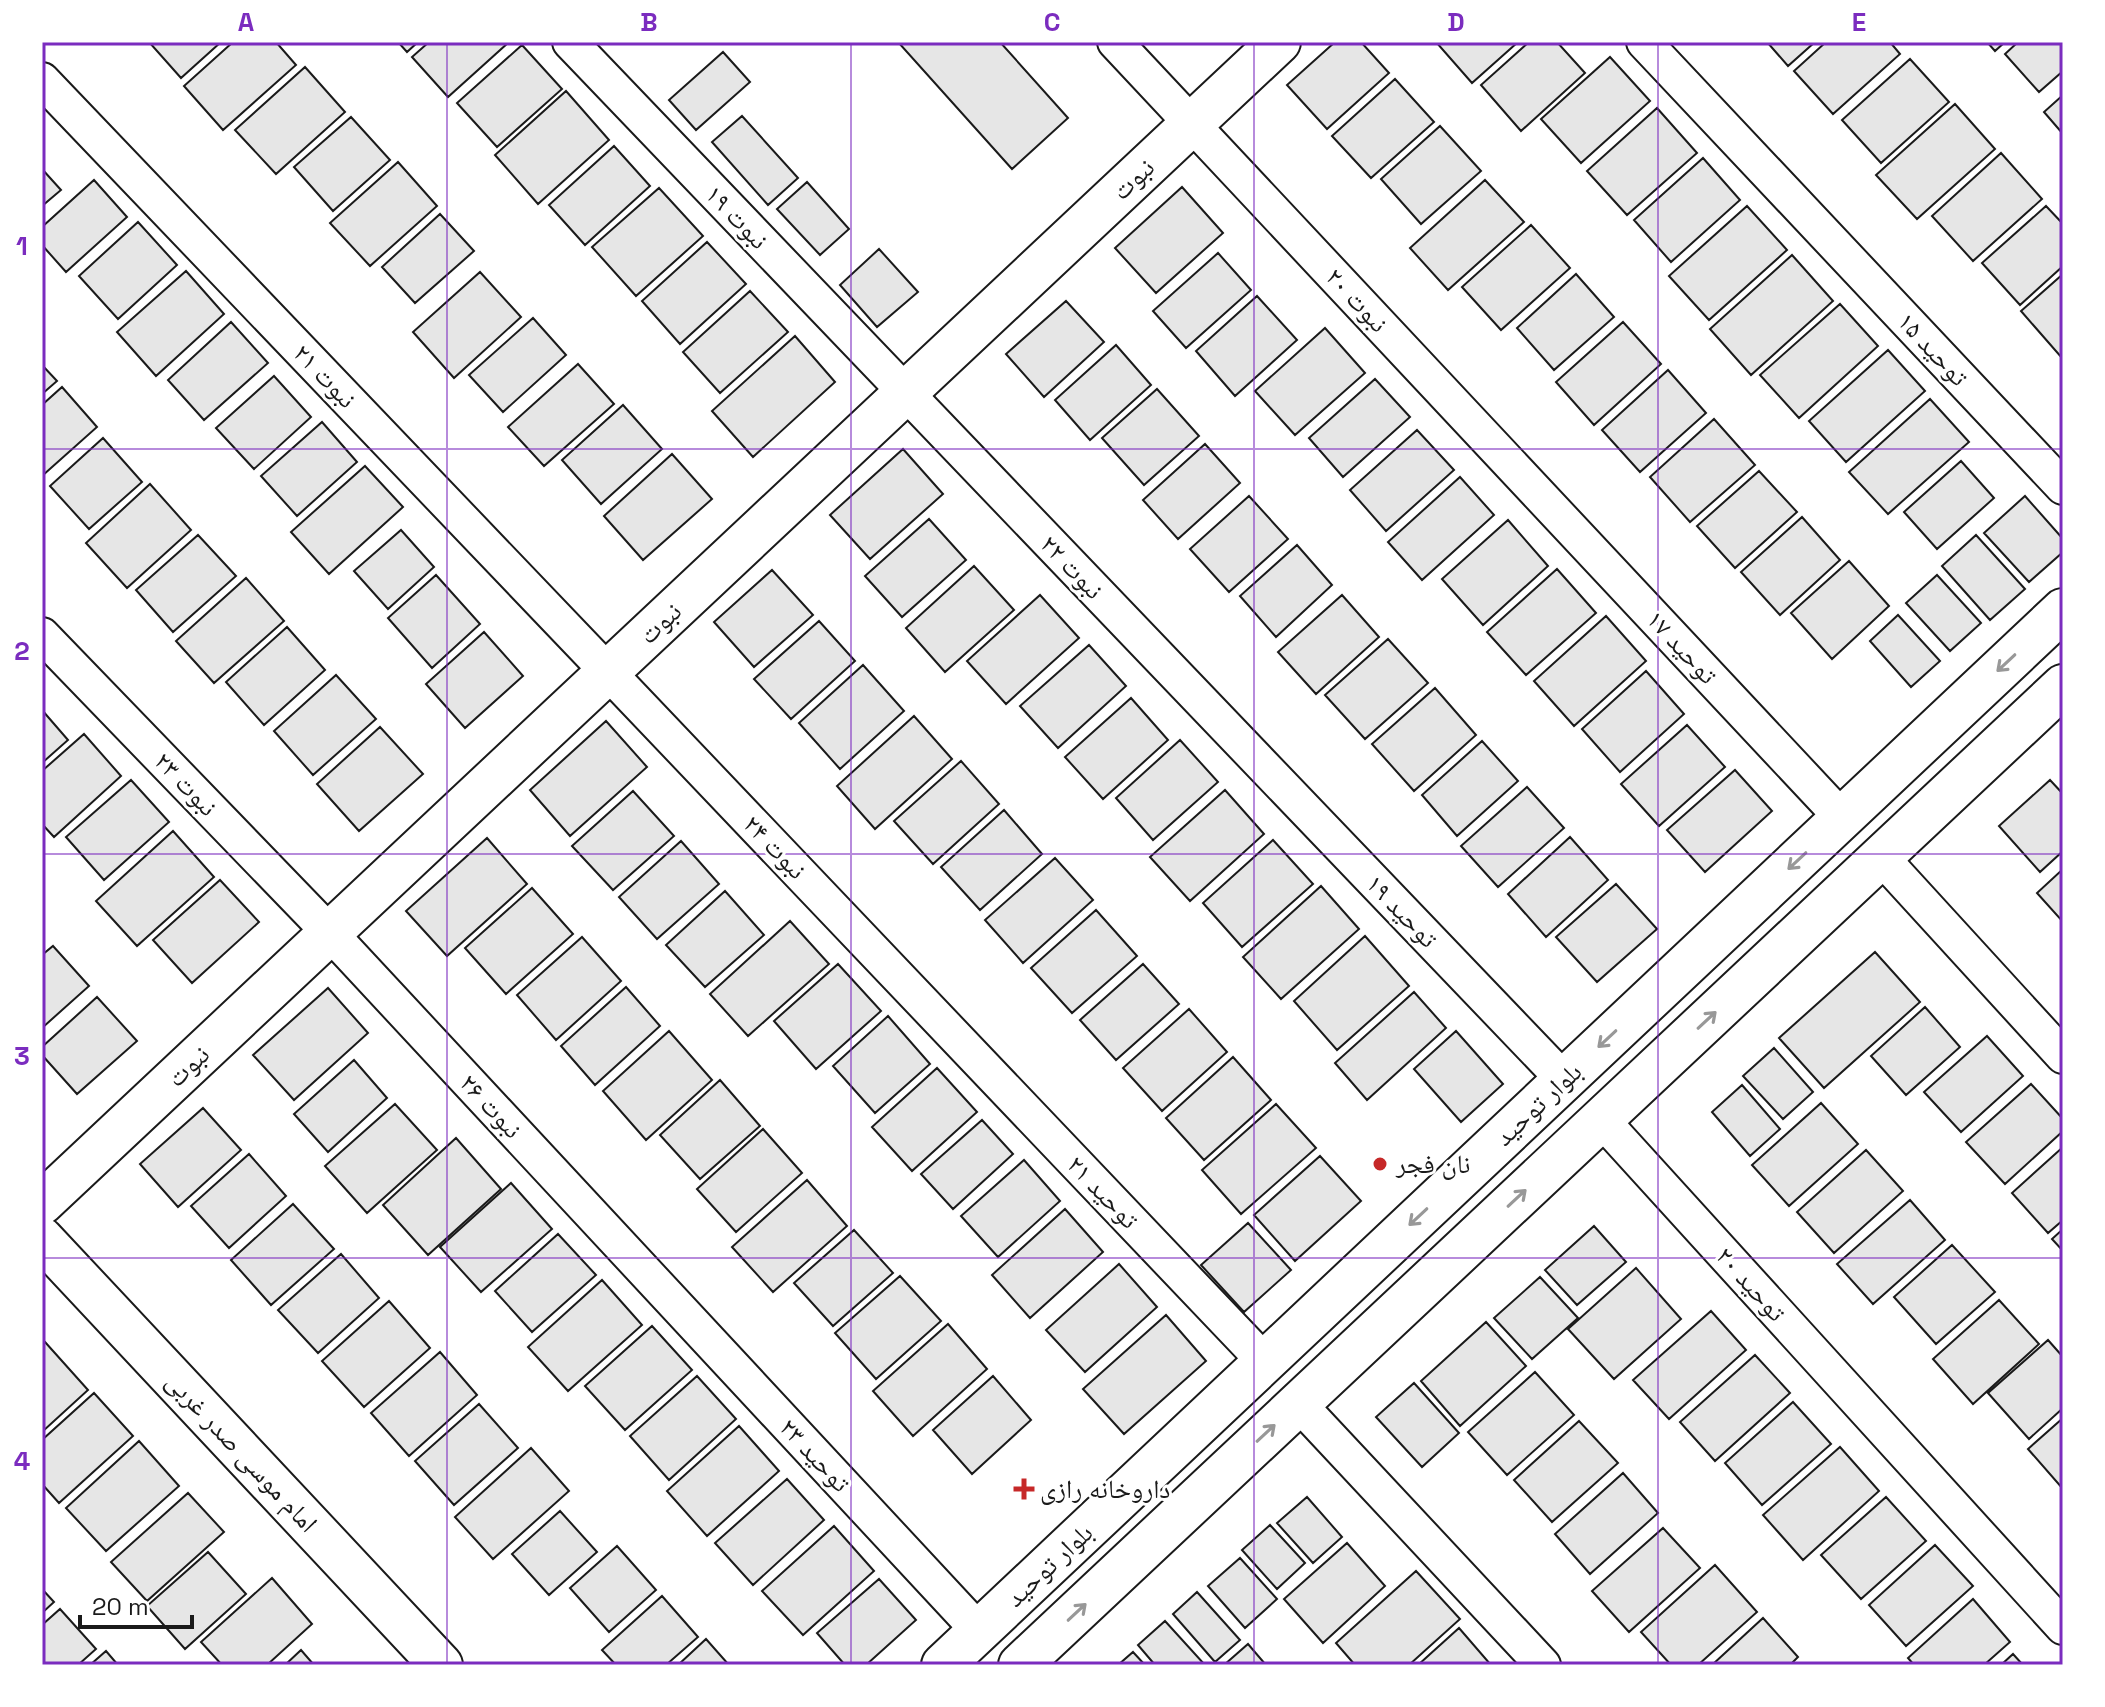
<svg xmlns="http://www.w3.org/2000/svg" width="2105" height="1707" font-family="'Space Grotesk','Noto Naskh Arabic',sans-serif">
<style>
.building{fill:#e6e6e6;stroke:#1a1a1a;stroke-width:2}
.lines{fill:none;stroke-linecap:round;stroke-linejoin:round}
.minor-casing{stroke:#1a1a1a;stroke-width:38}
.tertiary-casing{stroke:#1a1a1a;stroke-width:46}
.minor{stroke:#fff;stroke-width:34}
.tertiary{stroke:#fff;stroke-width:42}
.oneway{stroke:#989898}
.grid{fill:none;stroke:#7b2cbf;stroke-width:2;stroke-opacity:0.55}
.poi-dot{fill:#c62828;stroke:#fff;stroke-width:3}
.labels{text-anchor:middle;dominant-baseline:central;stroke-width:6;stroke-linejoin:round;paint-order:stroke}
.street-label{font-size:26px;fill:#1a1a1a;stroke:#fff}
.poi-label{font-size:26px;fill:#1a1a1a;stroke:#fff;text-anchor:start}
.neatline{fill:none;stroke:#7b2cbf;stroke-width:3}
.grid-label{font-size:26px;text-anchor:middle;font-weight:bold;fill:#7b2cbf}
</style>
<rect width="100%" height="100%" fill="#fff"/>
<path class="building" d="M149 42H221L181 78Z
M233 42H276L296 65 223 130 184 86Z
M398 42H418L407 52Z
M429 42H509L448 97 412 57Z
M898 42H1000L1068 118 1012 169Z
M1335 42H1361L1389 73 1327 129 1287 85Z
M1436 42H1518L1472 83Z
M1529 42H1557L1585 73 1521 131 1481 85Z
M1767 42H1815L1788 66Z
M1826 42H1890L1900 54 1833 114 1794 71Z
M1987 42H2005L1995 51Z
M2018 42H2063V71L2039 92 2005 54Z
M522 45 562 89 497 147 457 103Z
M723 52 750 82 696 130 669 100Z
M1610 57 1650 101 1581 163 1541 119Z
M1910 59 1949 102 1881 163 1842 120Z
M305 67 345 112 276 174 235 130Z
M1395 79 1434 122 1371 178 1332 136Z
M566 91 609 140 538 204 495 155Z
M2063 95V134L2044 112Z
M1955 104 1995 149 1917 219 1876 175Z
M1657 108 1697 153 1627 215 1587 171Z
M742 116 798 178 768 205 712 142Z
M351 117 390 160 333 211 294 167Z
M1440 126 1481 171 1421 224 1381 179Z
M614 146 650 186 585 245 549 205Z
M2001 153 2042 199 1973 261 1932 216Z
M1703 158 1740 200 1671 262 1634 220Z
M398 162 437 206 370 266 330 223Z
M42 169 61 190 42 206Z
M94 180 127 217 66 272 42 245V227Z
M1485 180 1524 222 1448 290 1410 248Z
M807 182 849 229 820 255 777 209Z
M1182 187 1223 233 1156 293 1115 248Z
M659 188 703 236 636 296 592 247Z
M1747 206 1787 250 1709 320 1669 276Z
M2046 206 2063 224V266L2020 305 1982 263Z
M440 214 474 251 415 303 382 267Z
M138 222 177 265 118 319 79 276Z
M1531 225 1570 268 1501 330 1462 287Z
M707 242 746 284 680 344 642 301Z
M879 249 918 292 877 327 840 285Z
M1218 253 1251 290 1186 348 1153 311Z
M1792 255 1833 301 1751 375 1710 329Z
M186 271 224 314 156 376 117 332Z
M480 272 521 317 454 378 413 332Z
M1576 274 1614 317 1554 370 1517 328Z
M2063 274V357L2062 358 2021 311Z
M750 291 788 332 720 393 683 352Z
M1257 296 1297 340 1235 396 1196 351Z
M1066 301 1104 342 1044 397 1006 354Z
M1840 304 1878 346 1799 418 1760 375Z
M533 318 566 355 503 412 469 375Z
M231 322 268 363 204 420 168 380Z
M1623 322 1661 364 1594 425 1556 382Z
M1325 328 1365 373 1295 435 1255 391Z
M795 336 835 382 753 457 712 411Z
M1116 345 1151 385 1090 440 1055 400Z
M1888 350 1925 391 1846 462 1809 421Z
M578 364 614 404 544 466 508 427Z
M42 365 57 381 42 394Z
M1668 370 1706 413 1640 472 1602 430Z
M274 376 311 417 254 469 216 428Z
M1375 379 1410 417 1343 477 1309 438Z
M62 387 97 427 42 476V405Z
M1157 389 1199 436 1144 485 1102 438Z
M1930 399 1969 442 1888 514 1849 472Z
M623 405 662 449 601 504 562 460Z
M1714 419 1755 465 1690 522 1650 477Z
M322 422 357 462 297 516 261 476Z
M1417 430 1454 470 1386 531 1350 490Z
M103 438 142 482 89 529 50 486Z
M1205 444 1240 483 1178 539 1143 500Z
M903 449 943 494 870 559 830 515Z
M672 454 712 499 643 560 604 516Z
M1961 461 1994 498 1937 549 1904 512Z
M365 466 403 507 329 574 291 532Z
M1759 471 1797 512 1735 568 1697 526Z
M1460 477 1494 515 1422 580 1388 542Z
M150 484 191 530 127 588 86 543Z
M1249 496 1288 539 1229 592 1190 549Z
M2025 496 2063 539V552L2029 582 1984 533Z
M1802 517 1840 560 1780 615 1741 572Z
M929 519 966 560 902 617 865 576Z
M1508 520 1548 566 1483 625 1442 579Z
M401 530 434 567 388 609 354 571Z
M198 535 236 576 173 632 136 590Z
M1976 535 2025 589 1990 620 1942 566Z
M1297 545 1332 585 1276 637 1240 596Z
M1849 561 1889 606 1832 659 1791 613Z
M974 566 1014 610 945 672 906 628Z
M1557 569 1596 613 1526 675 1487 632Z
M772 570 813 615 754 667 714 622Z
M436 575 480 624 432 668 388 618Z
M1937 575 1981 623 1950 651 1906 603Z
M246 578 284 621 214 683 176 641Z
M1040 595 1079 638 1006 704 967 661Z
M1342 595 1379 637 1316 694 1278 652Z
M1898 615 1940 661 1911 687 1870 641Z
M1606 616 1646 661 1574 726 1534 681Z
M819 621 855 661 791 719 754 679Z
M287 627 325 670 264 725 226 682Z
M484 632 523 676 465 728 426 684Z
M1388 639 1428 683 1365 739 1325 695Z
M1089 645 1126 686 1058 748 1020 706Z
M863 665 904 711 840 769 799 723Z
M1646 671 1684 714 1620 772 1582 729Z
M336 675 376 719 313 775 274 731Z
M1435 688 1476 735 1414 791 1372 744Z
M1131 698 1168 740 1103 799 1065 757Z
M42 710 68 740 42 763Z
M914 716 952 759 875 829 837 786Z
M606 721 647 767 570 836 530 790Z
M1687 725 1725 767 1659 826 1621 784Z
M380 727 423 774 359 831 317 784Z
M84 734 121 776 54 837 42 824V771Z
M1180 740 1218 782 1153 840 1116 798Z
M1482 741 1518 781 1457 836 1422 795Z
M961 761 999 804 933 864 894 821Z
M1735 770 1772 811 1705 872 1667 830Z
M131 780 169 822 104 880 66 837Z
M2050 780 2063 794V851L2040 872 1999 826Z
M1527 787 1564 828 1498 887 1461 846Z
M1225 790 1264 834 1190 901 1150 857Z
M633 791 674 836 613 890 572 846Z
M1004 810 1042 854 980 910 941 867Z
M173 831 214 877 137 946 96 901Z
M1570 837 1608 880 1546 937 1508 894Z
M487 838 527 884 447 956 406 911Z
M1273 840 1313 884 1242 947 1203 903Z
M681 841 719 884 657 939 619 897Z
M1055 858 1093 900 1023 963 985 920Z
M2063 869V922L2037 893Z
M220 880 259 922 192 983 153 940Z
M1616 884 1657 929 1597 982 1556 937Z
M1321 886 1359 929 1281 999 1243 957Z
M532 888 573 934 506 994 465 948Z
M725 891 764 935 705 987 666 945Z
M1096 910 1137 956 1072 1013 1031 968Z
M790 921 829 964 748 1036 710 994Z
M1365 936 1409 986 1337 1050 1294 1001Z
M582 937 621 981 556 1040 517 995Z
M53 946 89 986 42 1028V955Z
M1875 952 1920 1002 1824 1088 1779 1038Z
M838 964 881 1011 816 1069 774 1021Z
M1143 964 1179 1004 1116 1060 1080 1020Z
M626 987 660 1026 595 1085 561 1046Z
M328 988 368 1033 294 1100 253 1055Z
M1414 992 1446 1028 1367 1100 1335 1063Z
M97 997 137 1041 77 1094 42 1055V1047Z
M1925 1007 1960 1047 1906 1095 1871 1056Z
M1189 1009 1227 1052 1162 1111 1123 1068Z
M888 1016 930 1064 875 1113 833 1066Z
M669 1031 712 1080 646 1140 603 1091Z
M1456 1031 1503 1084 1461 1122 1414 1069Z
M1987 1036 2023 1076 1961 1132 1924 1092Z
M1774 1048 1813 1092 1783 1119 1743 1076Z
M1233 1057 1271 1100 1204 1160 1166 1118Z
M354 1060 387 1098 328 1152 294 1114Z
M937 1068 977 1112 912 1171 872 1127Z
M720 1080 760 1126 700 1179 660 1135Z
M2031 1084 2063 1119V1131L2005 1184 1966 1142Z
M1742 1085 1780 1129 1750 1156 1712 1112Z
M1821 1103 1858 1144 1789 1206 1752 1165Z
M395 1104 437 1150 367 1213 325 1166Z
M1276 1104 1316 1148 1241 1214 1202 1170Z
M203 1108 241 1150 178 1207 140 1164Z
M982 1120 1013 1154 953 1209 921 1174Z
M763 1129 802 1173 736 1232 697 1189Z
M456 1138 501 1189 428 1255 383 1205Z
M2063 1147V1220L2048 1233 2012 1193Z
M1866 1150 1903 1191 1834 1253 1797 1212Z
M249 1154 286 1196 229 1248 191 1206Z
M1320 1156 1361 1201 1295 1261 1254 1215Z
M1024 1160 1060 1201 998 1257 961 1216Z
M807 1180 847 1226 773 1292 732 1247Z
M511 1183 552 1229 481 1292 440 1247Z
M1910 1200 1945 1240 1873 1304 1837 1264Z
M293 1204 334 1249 271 1305 231 1260Z
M1065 1209 1103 1252 1030 1318 992 1275Z
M1248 1223 1291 1270 1244 1312 1201 1265Z
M1594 1226 1626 1262 1577 1305 1545 1270Z
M2063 1229V1251L2052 1239Z
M854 1230 893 1273 833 1326 794 1283Z
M558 1234 596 1275 532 1332 495 1291Z
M1952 1245 1995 1292 1936 1344 1894 1297Z
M341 1254 379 1298 318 1353 278 1310Z
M1119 1264 1157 1307 1085 1372 1046 1330Z
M1636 1268 1681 1319 1614 1379 1568 1329Z
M900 1276 941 1321 876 1379 835 1333Z
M1540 1277 1578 1318 1532 1359 1494 1318Z
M602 1280 642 1325 568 1391 528 1347Z
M1999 1300 2039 1344 1973 1404 1933 1359Z
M389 1301 430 1348 364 1407 322 1361Z
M1711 1311 1746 1350 1669 1419 1633 1380Z
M1166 1315 1206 1361 1124 1434 1083 1389Z
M1486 1322 1526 1366 1460 1426 1421 1381Z
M948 1324 987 1369 913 1436 873 1391Z
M652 1326 692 1370 625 1430 585 1386Z
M2048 1340 2063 1357V1408L2029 1439 1988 1393Z
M45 1342 88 1390 42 1432V1344Z
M440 1352 477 1395 409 1456 371 1413Z
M1755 1355 1790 1393 1715 1461 1680 1422Z
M1535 1372 1574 1415 1507 1475 1468 1432Z
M697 1376 736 1419 669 1480 630 1436Z
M993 1376 1031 1420 972 1474 933 1430Z
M1414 1383 1459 1433 1422 1467 1376 1417Z
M94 1393 133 1436 59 1503 42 1484V1440Z
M1793 1402 1831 1444 1762 1505 1725 1463Z
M479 1404 518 1448 454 1505 415 1461Z
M2063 1418V1489L2028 1449Z
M1579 1421 1618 1463 1552 1522 1514 1480Z
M739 1426 779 1471 707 1536 667 1491Z
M139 1441 179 1486 106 1551 66 1508Z
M1840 1447 1879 1491 1803 1560 1763 1515Z
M531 1448 569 1491 493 1559 455 1517Z
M1623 1473 1658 1513 1590 1574 1555 1534Z
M787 1479 824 1520 753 1585 715 1543Z
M188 1493 224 1532 147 1601 111 1562Z
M1307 1497 1342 1537 1313 1563 1277 1523Z
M1886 1497 1926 1541 1861 1599 1821 1555Z
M560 1511 597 1552 549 1595 512 1554Z
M1270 1525 1305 1563 1277 1589 1242 1550Z
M834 1526 874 1571 803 1635 762 1591Z
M1663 1528 1700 1568 1629 1632 1592 1591Z
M1347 1543 1385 1586 1323 1643 1284 1599Z
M1935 1545 1973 1586 1906 1646 1869 1605Z
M617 1546 656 1590 609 1632 570 1588Z
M208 1552 246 1594 185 1649 147 1606Z
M1240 1558 1277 1599 1245 1628 1208 1586Z
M1715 1565 1757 1612 1698 1665H1671L1641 1632Z
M1416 1571 1460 1619 1409 1665H1355L1336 1643Z
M272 1578 312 1624 267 1665H222L201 1642Z
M879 1579 916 1620 866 1665H845L817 1633Z
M42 1589 54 1602 42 1613Z
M1197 1592 1240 1640 1215 1662 1173 1614Z
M662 1596 698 1637 666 1665H616L602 1650Z
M1973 1599 2010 1642 1984 1665H1914L1908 1658Z
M60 1609 96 1649 78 1665H42V1625Z
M1763 1618 1798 1657 1790 1665H1712Z
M1165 1621 1205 1665H1155L1138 1645Z
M1459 1628 1491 1665H1418Z
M706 1639 729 1665H678Z
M1248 1644 1266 1665H1224Z
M301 1650 314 1665H285Z
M106 1651 118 1665H90Z
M1133 1652 1145 1665H1118Z
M2013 1654 2023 1665H2001Z"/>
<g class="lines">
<defs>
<path id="minor" d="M570 42 1564 1080
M1115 42 1842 818
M1644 42 2063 487
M42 80 608 672 1265 1362
M42 635 330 933 979 1631
M1881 857 2063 1056
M1601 1119 2063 1627
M1298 1403 1543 1665"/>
<path id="tertiary" d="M42 1203 1279 42
M42 1239 441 1665
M943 1665 2063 610
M1020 1665 2063 686"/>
</defs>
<use href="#minor" class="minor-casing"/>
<use href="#tertiary" class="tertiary-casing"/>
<use href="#minor" class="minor"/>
<use href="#tertiary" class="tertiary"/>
</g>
<defs><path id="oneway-shaft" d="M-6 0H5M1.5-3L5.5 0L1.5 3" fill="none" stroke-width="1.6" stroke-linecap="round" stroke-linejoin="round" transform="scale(2)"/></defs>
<g class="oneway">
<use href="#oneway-shaft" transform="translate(2006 663) rotate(137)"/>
<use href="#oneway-shaft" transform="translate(1797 861) rotate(137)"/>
<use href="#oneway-shaft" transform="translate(1707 1020) rotate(-43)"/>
<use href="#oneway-shaft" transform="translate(1607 1039) rotate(137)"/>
<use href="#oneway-shaft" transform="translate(1517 1198) rotate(-43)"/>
<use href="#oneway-shaft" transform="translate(1418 1217) rotate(137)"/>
<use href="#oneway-shaft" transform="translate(1266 1433) rotate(-43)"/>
<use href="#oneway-shaft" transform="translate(1077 1612) rotate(-43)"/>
</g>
<path class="grid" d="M447 42V1665M851 42V1665M1254 42V1665M1658 42V1665M42 449H2063M42 854H2063M42 1258H2063"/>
<g class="poi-dot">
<circle cx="1380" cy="1164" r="8"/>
<path d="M1020 1477h8v8h8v8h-8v8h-8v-8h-8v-8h8z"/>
</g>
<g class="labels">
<g class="street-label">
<text transform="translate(1133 179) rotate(-43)">نبوت</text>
<text transform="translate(737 217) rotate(46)">نبوت ۱۹</text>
<text transform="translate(1357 300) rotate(47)">نبوت ۲۰</text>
<text transform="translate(1933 349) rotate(47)">توحید ۱۵</text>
<text transform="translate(325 376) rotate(46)">نبوت ۲۱</text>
<text transform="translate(1072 567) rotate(46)">نبوت ۲۲</text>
<text transform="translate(660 623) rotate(-43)">نبوت</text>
<text transform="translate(1682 647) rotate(47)">توحید ۱۷</text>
<text transform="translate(186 784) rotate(46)">نبوت ۲۳</text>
<text transform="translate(775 847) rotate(46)">نبوت ۲۴</text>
<text transform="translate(1402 911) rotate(46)">توحید ۱۹</text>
<text transform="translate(188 1066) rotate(-43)">نبوت</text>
<text transform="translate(1538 1104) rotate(-43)">بلوار توحید</text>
<text transform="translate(491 1106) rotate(47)">نبوت ۲۶</text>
<text transform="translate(1103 1192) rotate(46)">توحید ۲۱</text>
<text transform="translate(1751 1284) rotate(48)">توحید ۲۰</text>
<text transform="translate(242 1452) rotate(47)">امام موسی صدر غربی</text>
<text transform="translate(815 1455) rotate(47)">توحید ۲۳</text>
<text transform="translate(1049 1565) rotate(-43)">بلوار توحید</text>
</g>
<g class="poi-label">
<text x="1396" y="1164">نان فجر</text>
<text x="1040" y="1489">داروخانه رازی</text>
</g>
</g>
<rect width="2105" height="1707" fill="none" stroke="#ffffff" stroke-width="88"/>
<path d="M80 1615v12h112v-12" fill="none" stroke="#1a1a1a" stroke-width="4"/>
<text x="92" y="1615" font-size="24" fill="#1a1a1a" stroke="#ffffff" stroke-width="6" paint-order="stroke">20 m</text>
<rect x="44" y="44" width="2017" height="1619" class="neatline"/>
<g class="grid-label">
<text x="246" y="31">A</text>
<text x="649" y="31">B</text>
<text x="1052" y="31">C</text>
<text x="1456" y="31">D</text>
<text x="1859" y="31">E</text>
<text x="22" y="255">1</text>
<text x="22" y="660">2</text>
<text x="22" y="1065">3</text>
<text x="22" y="1470">4</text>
</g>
</svg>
